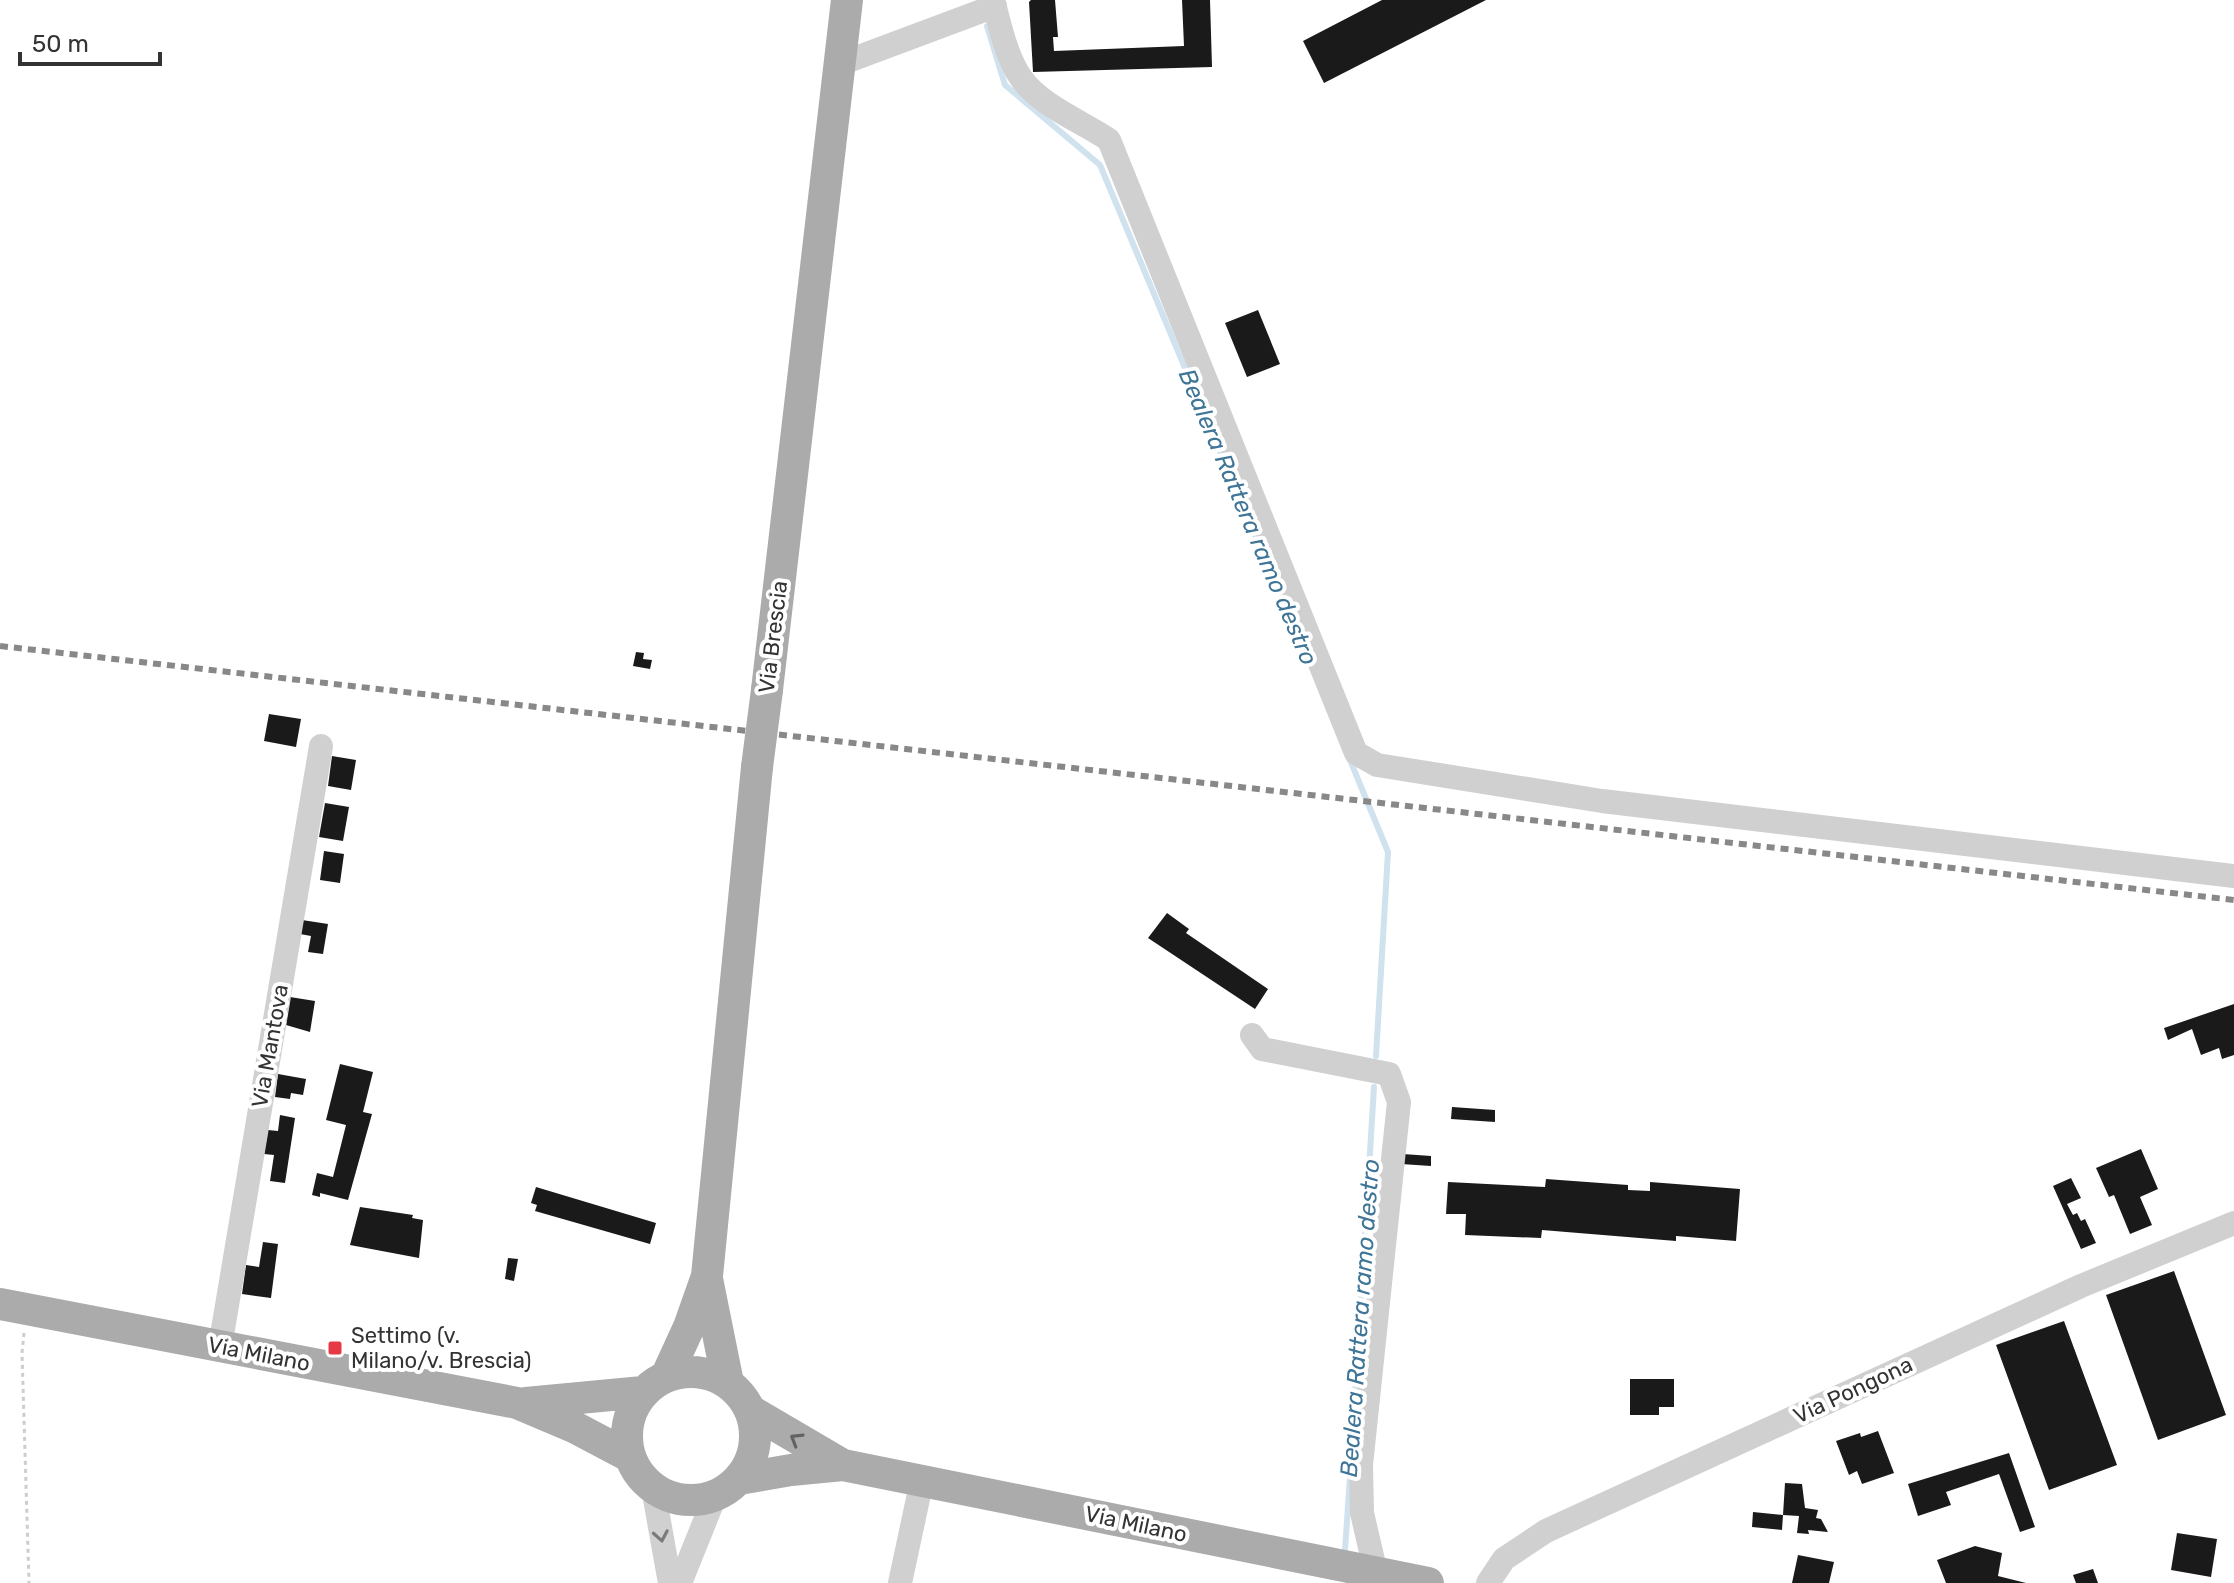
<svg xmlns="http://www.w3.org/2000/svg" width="2234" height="1583" font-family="Rubik,sans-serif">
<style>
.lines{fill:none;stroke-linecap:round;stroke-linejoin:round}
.stream{stroke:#cfe2ee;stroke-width:6}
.building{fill:#1a1a1a}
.path{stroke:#cdcdcd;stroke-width:3;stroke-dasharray:4 4;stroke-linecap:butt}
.minor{stroke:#d0d0d0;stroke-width:24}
.major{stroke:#ababab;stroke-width:32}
.rail{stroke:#888;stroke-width:6;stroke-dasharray:8 6;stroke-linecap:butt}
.major-bridge{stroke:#ababab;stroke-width:32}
.oneway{stroke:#636363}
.oneway2{stroke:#7a7a7a}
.poi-dot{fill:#e63946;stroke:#fff;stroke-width:3}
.labels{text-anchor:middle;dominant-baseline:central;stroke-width:8;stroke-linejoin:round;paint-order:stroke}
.street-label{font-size:22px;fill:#333;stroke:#fff}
.poi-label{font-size:22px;fill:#333;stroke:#fff;text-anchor:start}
.water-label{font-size:24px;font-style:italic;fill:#3f7597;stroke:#fff}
</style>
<rect width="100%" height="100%" fill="#fff"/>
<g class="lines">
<path class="stream" d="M987 26 1005 85 1100 165 1257 540
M1350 760 1388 852 1376 1056
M1353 1430 1374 1087
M1345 1550 1350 1477"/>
</g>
<path class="building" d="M1031 0H1055L1058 37H1053L1054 51 1184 46 1182 0H1210L1212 67 1033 72 1029 2Z
M1382 0H1486L1324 83 1303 41Z
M1258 310 1280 364 1247 377 1225 323Z
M636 652 644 653 643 659 652 660 650 669 633 666Z
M269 714 301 719 296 747 264 741Z
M332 756 356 760 351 790 328 786Z
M325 803 349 807 343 841 319 837Z
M324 851 344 854 340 883 320 880Z
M1167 913 1189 929 1186 933 1268 989 1255 1009 1148 938Z
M302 920 328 924 323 954 308 952 311 936 300 934Z
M290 997 315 1001 310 1032 286 1025Z
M2234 1004V1055L2222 1059 2219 1048 2201 1055 2192 1029 2168 1040 2164 1028Z
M340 1064 373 1072 363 1112 372 1114 348 1200 320 1193V1197L312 1195 317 1173 333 1177 346 1125 326 1120Z
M278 1074 306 1079 303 1095 291 1093 290 1099 275 1097Z
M1452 1107 1495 1110V1122L1451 1119Z
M280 1115 295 1118 285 1183 270 1181 274 1155 264 1154 268 1130 278 1131Z
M2141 1149 2158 1189 2140 1197 2152 1225 2130 1234 2114 1195 2109 1197 2096 1168Z
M1403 1154 1431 1156V1166L1401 1164Z
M2071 1178 2081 1198 2067 1204 2073 1215 2077 1213 2081 1221 2085 1219 2096 1243 2081 1249 2053 1186Z
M1546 1179 1628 1185V1190L1650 1191V1182L1740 1189 1736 1241 1676 1236V1241L1542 1230 1541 1238 1465 1235 1466 1214H1446L1448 1182 1545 1187Z
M536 1187 656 1223 650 1244 535 1211 537 1205 531 1203Z
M360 1207 413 1215 412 1218 423 1220 419 1258 350 1245Z
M263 1242 278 1244 271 1298 242 1294 246 1265 259 1267Z
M508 1258 518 1259 514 1281 505 1279Z
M2174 1271 2226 1415 2158 1440 2106 1295Z
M2064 1321 2117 1465 2049 1490 1996 1345Z
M1630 1379H1674V1407H1659V1415H1630Z
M1878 1431 1894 1473 1862 1484 1857 1471 1849 1475 1836 1441 1860 1433 1861 1437Z
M2009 1453 2035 1527 2020 1532 1999 1474 1946 1492 1951 1505 1918 1516 1908 1484Z
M1785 1483 1802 1484 1805 1508 1818 1510 1816 1518 1821 1519 1828 1532 1808 1530 1809 1534 1797 1533 1799 1516 1783 1515Z
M1753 1512 1783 1515 1782 1530 1752 1527Z
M2177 1533 2217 1539 2211 1577 2171 1570Z
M1975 1546 2002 1553 1998 1576 2026 1583H1946L1937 1560Z
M1798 1555 1834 1562 1829 1583H1792Z
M2093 1569 2098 1583H2076L2073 1575Z"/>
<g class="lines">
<path class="path" d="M24 1333 22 1353 29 1583"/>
<path class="minor" d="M993 0C1000 26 1006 56 1021 78 1041 106 1081 121 1109 140L1356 753 1377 765 1602 801 2234 876
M840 64 995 6
M1252 1035 1262 1049 1389 1074 1399 1102 1361 1465 1362 1513 1376 1573
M220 1347 321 746
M653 1488 670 1583
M680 1583 715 1496
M900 1583 922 1480
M1488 1583 1504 1559 1546 1531 2081 1286 2234 1223"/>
<path class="major" d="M767 690 847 0
M707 1279 728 1383
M0 1304 517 1403 576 1428 629 1456
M627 1436a64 64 0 1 1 128 0a64 64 0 1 1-128 0Z
M667 1375 689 1327 707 1276 757 767
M526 1403 643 1392
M751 1411 843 1465
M739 1479 791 1470 843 1465 1428 1583"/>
<path class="rail" d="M0 646 2234 900"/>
<path class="major-bridge" d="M757 767 767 690"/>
</g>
<defs><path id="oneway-chevron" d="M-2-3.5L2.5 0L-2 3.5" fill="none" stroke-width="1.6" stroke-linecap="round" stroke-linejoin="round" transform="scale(2)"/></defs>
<use class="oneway" href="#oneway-chevron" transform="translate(796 1439) rotate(-149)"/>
<use class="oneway2" href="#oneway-chevron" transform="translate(661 1536) rotate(80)"/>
<rect class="poi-dot" x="327" y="1340" width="16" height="16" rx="4"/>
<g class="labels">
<g class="street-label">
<text transform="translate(773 637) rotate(-83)">Via Brescia</text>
<text transform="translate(270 1046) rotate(-80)">Via Mantova</text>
<text transform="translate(259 1354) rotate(11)">Via Milano</text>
<text transform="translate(1853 1390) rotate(-25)">Via Pongona</text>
<text transform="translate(1136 1524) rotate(12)">Via Milano</text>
</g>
<g class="poi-label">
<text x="351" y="1335">Settimo (v.<tspan x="351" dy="25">Milano/v. Brescia)</tspan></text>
</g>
<g class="water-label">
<text transform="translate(1248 517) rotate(67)">Bealera Rattera ramo destro</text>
<text transform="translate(1360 1318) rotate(-86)">Bealera Rattera ramo destro</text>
</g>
</g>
<path d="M20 52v12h140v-12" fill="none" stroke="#333333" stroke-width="4"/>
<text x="32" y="52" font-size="24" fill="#333333" stroke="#ffffff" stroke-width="6" paint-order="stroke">50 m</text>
</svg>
